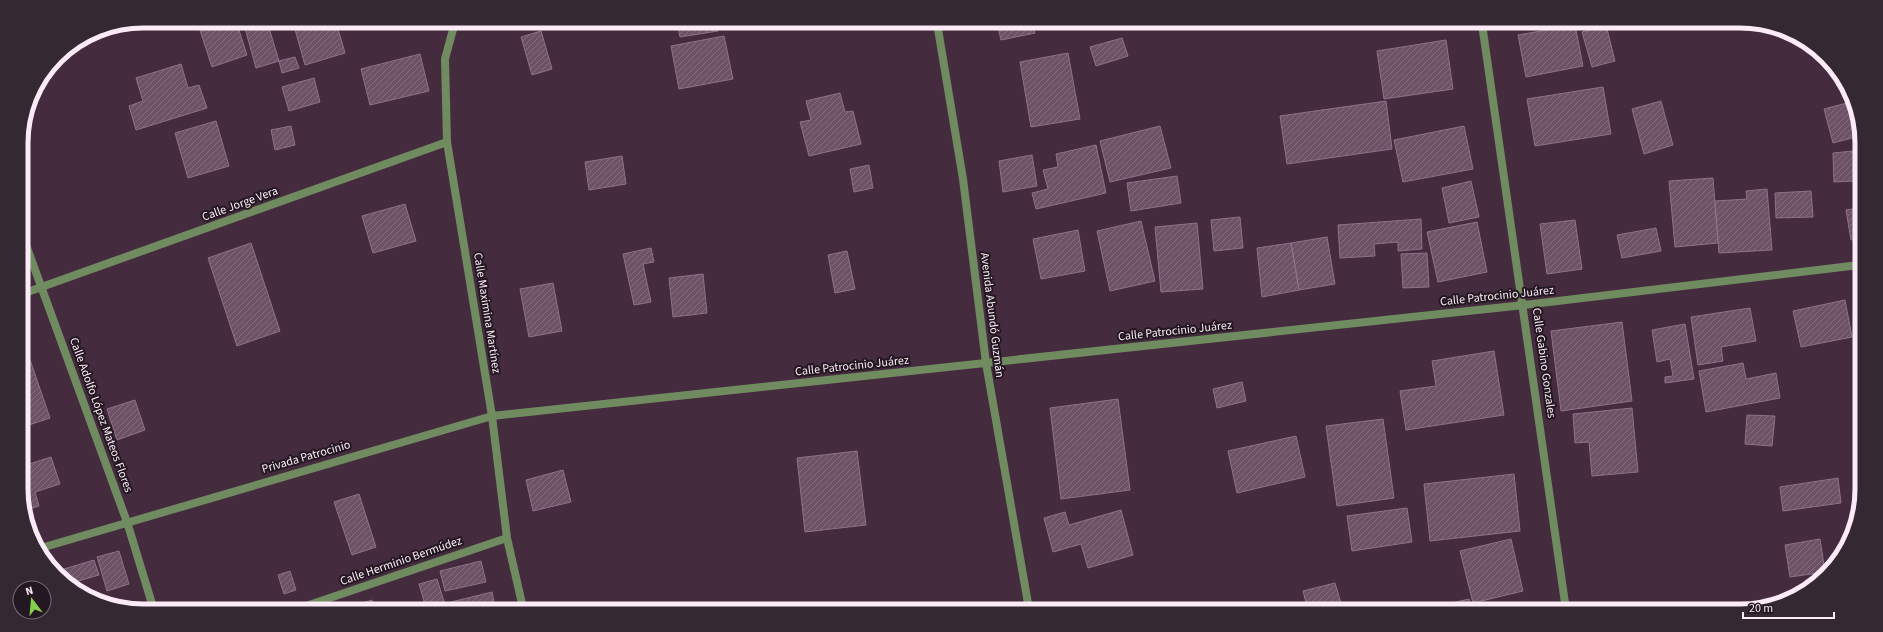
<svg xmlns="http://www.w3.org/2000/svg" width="1883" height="632" font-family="'Source Sans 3',sans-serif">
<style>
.building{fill:url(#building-hatch);stroke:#8f7288}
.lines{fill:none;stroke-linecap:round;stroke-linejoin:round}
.street{stroke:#6f8b5f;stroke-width:8}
.labels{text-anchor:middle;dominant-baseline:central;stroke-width:4;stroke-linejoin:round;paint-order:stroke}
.street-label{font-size:12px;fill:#fcebf7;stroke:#231821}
.rim{fill:none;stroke:#fcebf7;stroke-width:5}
</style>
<defs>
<pattern id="building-hatch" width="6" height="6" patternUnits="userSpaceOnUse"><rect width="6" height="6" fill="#6d5266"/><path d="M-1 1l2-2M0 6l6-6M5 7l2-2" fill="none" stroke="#836b7d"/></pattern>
</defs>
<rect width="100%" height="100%" fill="#442b3e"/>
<path class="building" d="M197 21H236L247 55 212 67Z
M243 21H267L279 61 256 68Z
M278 21H310L280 30Z
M310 21 336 22 345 53 305 65 294 26Z
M677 22H716L718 31 680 37Z
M997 23H1033L1035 33 1001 40Z
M1575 25 1583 66 1526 77 1518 35Z
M1606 25 1615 61 1592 67 1582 32Z
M541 31 552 69 532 75 521 37Z
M724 36 733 79 679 89 671 46Z
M1122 38 1128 56 1096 66 1090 47Z
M1446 40 1453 89 1384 99 1377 51Z
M1068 53 1080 119 1031 127 1020 62Z
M420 54 429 91 370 105 361 69Z
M295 57 299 68 282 73 279 61Z
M181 64 188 88 199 85 207 108 136 130 129 106 143 101 136 78Z
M314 78 320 102 289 111 282 87Z
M1603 87 1611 134 1535 146 1527 99Z
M840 93 845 112 853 111 861 144 809 156 800 122 811 120 806 101Z
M1386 101 1392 149 1287 164 1280 116Z
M1661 101 1673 145 1644 154 1632 109Z
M1847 103 1856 137 1833 143 1824 109Z
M216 121 229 166 188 178 175 133Z
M291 126 295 145 275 150 271 130Z
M1160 126 1171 168 1110 182 1100 141Z
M1464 126 1473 169 1403 182 1394 140Z
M1096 145 1106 193 1036 209 1032 193 1048 189 1043 170 1058 167 1056 154Z
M1857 150H1860L1859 176Z
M1853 151 1855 181 1834 182 1833 153Z
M1032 155 1037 186 1003 192 999 161Z
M622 156 626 184 589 190 585 162Z
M869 165 873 188 854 192 850 169Z
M1177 176 1181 203 1131 211 1127 183Z
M1713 178 1718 243 1675 247 1669 181Z
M1471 181 1479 217 1449 223 1442 188Z
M1767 189 1772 250 1719 253 1715 201 1747 199 1746 191Z
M1811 191 1813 217 1776 218 1775 193Z
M405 204 416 241 373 253 362 216Z
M1859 208V238L1851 240 1846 210Z
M1240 217 1243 248 1214 251 1211 220Z
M1421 219 1422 249 1398 251V242L1374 244 1375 256 1340 258 1338 225Z
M1575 220 1582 269 1547 274 1540 224Z
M1141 221 1155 281 1110 291 1097 231Z
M1477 222 1487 272 1438 282 1427 232Z
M1197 223 1203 289 1161 292 1155 227Z
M1656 228 1661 251 1622 258 1617 235Z
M1078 230 1085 271 1041 279 1033 239Z
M1327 237 1335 284 1299 290 1291 243Z
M251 243 280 331 237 346 208 258Z
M1291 243 1299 290 1262 297 1257 248Z
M651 248 654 262 643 264 651 302 634 305 623 254Z
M847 251 855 289 835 293 828 255Z
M1427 253 1429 287 1403 288 1401 254Z
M703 274 707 313 673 317 669 278Z
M553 283 562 331 529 337 520 289Z
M1845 300 1852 337 1801 347 1793 311Z
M1750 308 1756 341 1721 347 1723 361 1698 365 1691 317Z
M1622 322 1632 401 1561 411 1551 331Z
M1685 324 1694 379 1665 383V377L1673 376 1670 359 1657 362 1652 330Z
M26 348 50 418 23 427 22 349Z
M1494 351 1504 415 1406 430 1400 391 1436 386 1432 361Z
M1743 363 1746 379 1776 373 1780 398 1706 412 1699 371Z
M1242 382 1246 401 1217 408 1213 389Z
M1118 399 1130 490 1061 499 1050 408Z
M135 400 145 430 117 440 107 409Z
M1632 408 1638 472 1592 476 1589 442 1575 443 1573 414Z
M1747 415 1775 416 1772 446 1745 444Z
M1383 419 1394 498 1337 506 1326 426Z
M1296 436 1305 477 1237 493 1228 451Z
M857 451 866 525 805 532 797 458Z
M23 456 26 465 51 457 60 484 35 492 39 506 23 511Z
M563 470 571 502 533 511 526 480Z
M1514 474 1520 531 1430 541 1424 484Z
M1838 478 1841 503 1783 511 1780 487Z
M359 494 376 547 352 555 334 502Z
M1407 508 1412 542 1352 551 1347 516Z
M1121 510 1133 555 1088 568 1081 544 1053 552 1044 518 1065 512 1069 525Z
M1511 539 1523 591 1473 603 1460 551Z
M1820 539 1825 572 1790 577 1785 545Z
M119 551 129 584 107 591 97 557Z
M94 560 99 575 68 584 54 572Z
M481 561 486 582 445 591 440 571Z
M290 571 296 590 284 594 278 575Z
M437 579 446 608H426L419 584Z
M1335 583 1341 603 1316 610H1308L1303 591Z
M492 592 494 602 468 608H452L451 602Z
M1469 599 1472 610H1420Z
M372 600 374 607H358L357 605Z
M1302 602 1304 610H1292L1291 605Z"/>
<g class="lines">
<path class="street" d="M455 22 445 59 447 142 492 416 507 538 523 608
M937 23 963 179 986 363 1029 609
M1482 24 1566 610
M22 234 127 522 153 607
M22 294 447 142
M41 548 492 416 1524 305 1859 265
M303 607 507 538"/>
</g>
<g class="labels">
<g class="street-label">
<text transform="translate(240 204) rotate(-20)">Calle Jorge Vera</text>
<text transform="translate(1497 296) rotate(-6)">Calle Patrocinio Juárez</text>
<text transform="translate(487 313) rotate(81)">Calle Maximina Martínez</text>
<text transform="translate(992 315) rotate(83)">Avenida Abundó Guzmán</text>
<text transform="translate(1175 331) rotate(-6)">Calle Patrocinio Juárez</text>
<text transform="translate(1544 363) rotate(82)">Calle Gabino Gonzales</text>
<text transform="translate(852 366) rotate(-6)">Calle Patrocinio Juárez</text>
<text transform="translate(101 415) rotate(70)">Calle Adolfo López Mateos Flores</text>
<text transform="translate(306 457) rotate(-16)">Privada Patrocinio</text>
<text transform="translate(401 561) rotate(-19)">Calle Herminio Bermúdez</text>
</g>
</g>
<path d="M0 0H1883V632H0ZM143 28H1740A115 115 0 0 1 1855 143V489A115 115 0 0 1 1740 604H143A115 115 0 0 1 28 489V143A115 115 0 0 1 143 28Z" fill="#342932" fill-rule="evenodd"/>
<path class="rim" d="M143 28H1740A115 115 0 0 1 1855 143V489A115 115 0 0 1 1740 604H143A115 115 0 0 1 28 489V143A115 115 0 0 1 143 28Z"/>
<g transform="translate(32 600) rotate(344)"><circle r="19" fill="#231821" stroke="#7a6c77"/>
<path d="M0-3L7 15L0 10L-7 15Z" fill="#85cf4d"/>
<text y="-6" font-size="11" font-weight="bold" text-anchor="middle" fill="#fcebf7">N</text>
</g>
<path d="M1743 612v6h91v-6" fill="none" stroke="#fcebf7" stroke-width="2"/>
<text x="1749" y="612" font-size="12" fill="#fcebf7" stroke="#231821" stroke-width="3" paint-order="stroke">20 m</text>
</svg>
